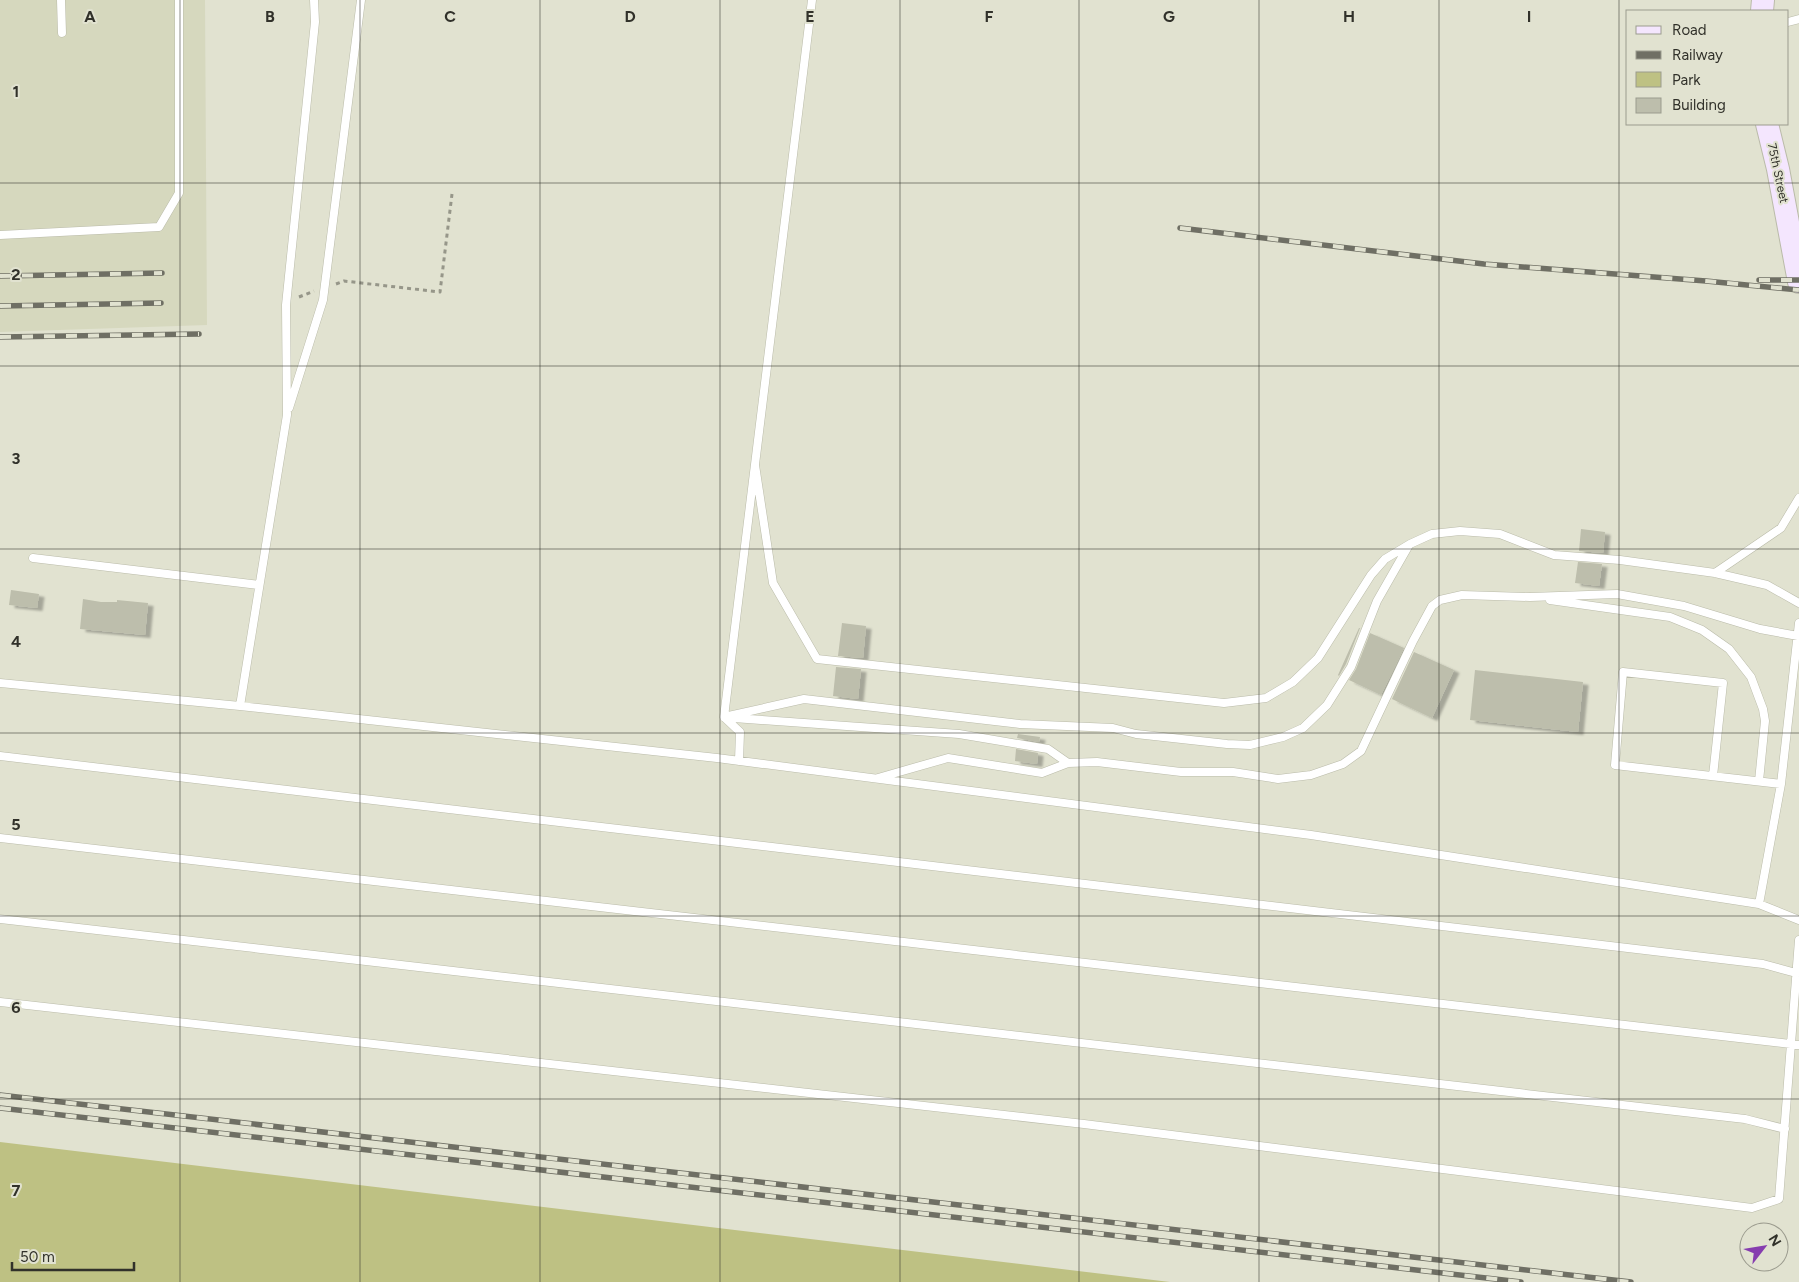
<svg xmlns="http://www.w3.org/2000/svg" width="1799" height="1282" font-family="Figtree,sans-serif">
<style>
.built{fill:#d6d8be}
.green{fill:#bec183}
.building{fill:#bdbeac;filter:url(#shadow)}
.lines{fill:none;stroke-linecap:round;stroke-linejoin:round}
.lane-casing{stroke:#babba9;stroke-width:9}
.secondary-casing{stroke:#babba9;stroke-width:24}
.path{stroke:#969689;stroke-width:3;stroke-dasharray:4 4;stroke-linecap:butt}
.lane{stroke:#fff;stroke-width:8}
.secondary{stroke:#f4e6fe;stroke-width:22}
.rail-casing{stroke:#6f6f64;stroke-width:5.5}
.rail{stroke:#e1e2d0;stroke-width:4;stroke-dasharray:11;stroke-linecap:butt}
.grid{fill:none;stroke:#31312a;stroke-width:1;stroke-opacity:0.55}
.labels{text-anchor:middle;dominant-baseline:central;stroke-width:4;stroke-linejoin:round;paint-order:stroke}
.street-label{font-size:12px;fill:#31312a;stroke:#e1e2d0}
.grid-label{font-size:16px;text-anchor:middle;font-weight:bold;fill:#31312a;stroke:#e1e2d0;stroke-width:4;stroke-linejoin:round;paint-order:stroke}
</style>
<defs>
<filter id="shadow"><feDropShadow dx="5.5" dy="3" stdDeviation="1" flood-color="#0004"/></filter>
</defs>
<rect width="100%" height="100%" fill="#e1e2d0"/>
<path class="built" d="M0 0H205L207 325 0 332Z"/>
<path class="green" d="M0 1142 1170 1282H0Z"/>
<path class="building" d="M1581 529 1605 532 1603 553 1579 551Z
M1578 562 1602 564 1599 586 1575 583Z
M11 590 39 594 37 608 9 605Z
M83 599 101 602H117V600L148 603 145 635 80 629Z
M842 623 866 626 863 658 838 656Z
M1359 628H1360L1346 664 1339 676 1338 675Z
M1370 633 1404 648 1381 695 1349 680 1356 669Z
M1414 652 1454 670 1432 718 1392 699Z
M836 667 861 669 858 699 833 696Z
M1475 670 1583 682 1578 732 1470 720Z
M1018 734 1040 737 1039 742 1017 738Z
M1016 749 1038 753 1037 764 1015 761Z"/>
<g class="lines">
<defs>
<path id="lane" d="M61 0 62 33
M1788 22 1799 19
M0 235 159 227 179 193V0
M289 408 323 300 361 0
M755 465 773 583 817 659 1224 703 1266 698 1293 682 1318 658 1371 575 1385 559 1410 544 1432 534 1460 531 1500 534 1554 555 1620 560 1715 573 1767 585 1799 603
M33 558 259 585
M1715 573 1781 528 1799 498
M1550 600 1670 617 1702 630 1729 649 1751 677 1763 709 1765 721 1759 781
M0 683 240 706 717 758 1311 835 1759 904 1799 920
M240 706 287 415 286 305 315 22 314 0
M724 717 804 699 1020 724 1113 728 1136 734 1227 744 1250 745 1283 737 1303 728 1327 705 1351 667 1377 601 1409 545
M734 718 959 734 1048 749 1068 763
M0 756 1763 964 1796 973
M739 761 740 732 724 717 812 0
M1713 776 1723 683 1623 672 1615 765 1781 784 1799 623
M878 778 948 758 1042 773 1068 763 1097 762 1181 772H1233L1278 779 1311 775 1343 764 1361 751 1413 641 1432 606 1440 600 1462 595 1530 597 1617 594 1684 606 1760 629 1798 636
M0 838 1799 1045
M1759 904 1781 784
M0 919 1745 1119 1785 1129
M0 1002 1084 1124 1752 1208 1779 1199 1799 940"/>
<path id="secondary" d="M1762 11 1763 0
M1767 124 1778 169 1799 282"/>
</defs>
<use href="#lane" class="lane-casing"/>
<use href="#secondary" class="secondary-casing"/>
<path class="path" d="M336 284 344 281 440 292 452 194
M299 297 314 291"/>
<use href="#lane" class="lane"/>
<use href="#secondary" class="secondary"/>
<defs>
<path id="rail" d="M1180 228 1484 264 1706 281 1799 290
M0 276 162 273
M1759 280H1799
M0 306 161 303
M0 337 199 334
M0 1095 1631 1282
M0 1108 1521 1282"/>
</defs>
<use href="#rail" class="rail-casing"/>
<use href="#rail" class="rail"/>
</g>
<path class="grid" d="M180 0V1282M360 0V1282M540 0V1282M720 0V1282M900 0V1282M1079 0V1282M1259 0V1282M1439 0V1282M1619 0V1282M0 183H1799M0 366H1799M0 549H1799M0 733H1799M0 916H1799M0 1099H1799"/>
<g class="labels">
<g class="street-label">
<text transform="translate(1778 173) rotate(78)">75th Street</text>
</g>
</g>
<g class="grid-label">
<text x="90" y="22">A</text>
<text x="270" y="22">B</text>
<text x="450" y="22">C</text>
<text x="630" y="22">D</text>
<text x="810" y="22">E</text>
<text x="989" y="22">F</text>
<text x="1169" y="22">G</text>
<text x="1349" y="22">H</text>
<text x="1529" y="22">I</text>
<text x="16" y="97">1</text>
<text x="16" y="280">2</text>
<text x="16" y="464">3</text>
<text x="16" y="647">4</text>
<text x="16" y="830">5</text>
<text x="16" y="1013">6</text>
<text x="16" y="1196">7</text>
</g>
<rect x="1626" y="10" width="162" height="115" fill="#e1e2d0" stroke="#9b9b8e"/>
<rect x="1636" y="26" width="25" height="8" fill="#f4e6fe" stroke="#9b9b8e"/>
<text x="1672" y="35" font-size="15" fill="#31312a">Road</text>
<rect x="1636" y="51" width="25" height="8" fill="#6f6f64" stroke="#9b9b8e"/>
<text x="1672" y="60" font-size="15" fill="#31312a">Railway</text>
<rect x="1636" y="72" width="25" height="15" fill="#bec183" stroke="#9b9b8e"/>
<text x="1672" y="85" font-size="15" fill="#31312a">Park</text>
<rect x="1636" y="98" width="25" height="15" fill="#bdbeac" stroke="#9b9b8e"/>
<text x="1672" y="110" font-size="15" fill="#31312a">Building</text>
<g transform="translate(1764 1247) rotate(59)"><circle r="24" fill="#e1e2d0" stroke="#9b9b8e"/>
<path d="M0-4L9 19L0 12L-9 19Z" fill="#863daf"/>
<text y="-8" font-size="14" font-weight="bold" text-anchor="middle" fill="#31312a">N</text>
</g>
<path d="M12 1262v8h122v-8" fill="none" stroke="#31312a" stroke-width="2.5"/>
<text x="20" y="1262" font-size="15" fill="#31312a" stroke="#e1e2d0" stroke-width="4" paint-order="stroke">50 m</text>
</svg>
